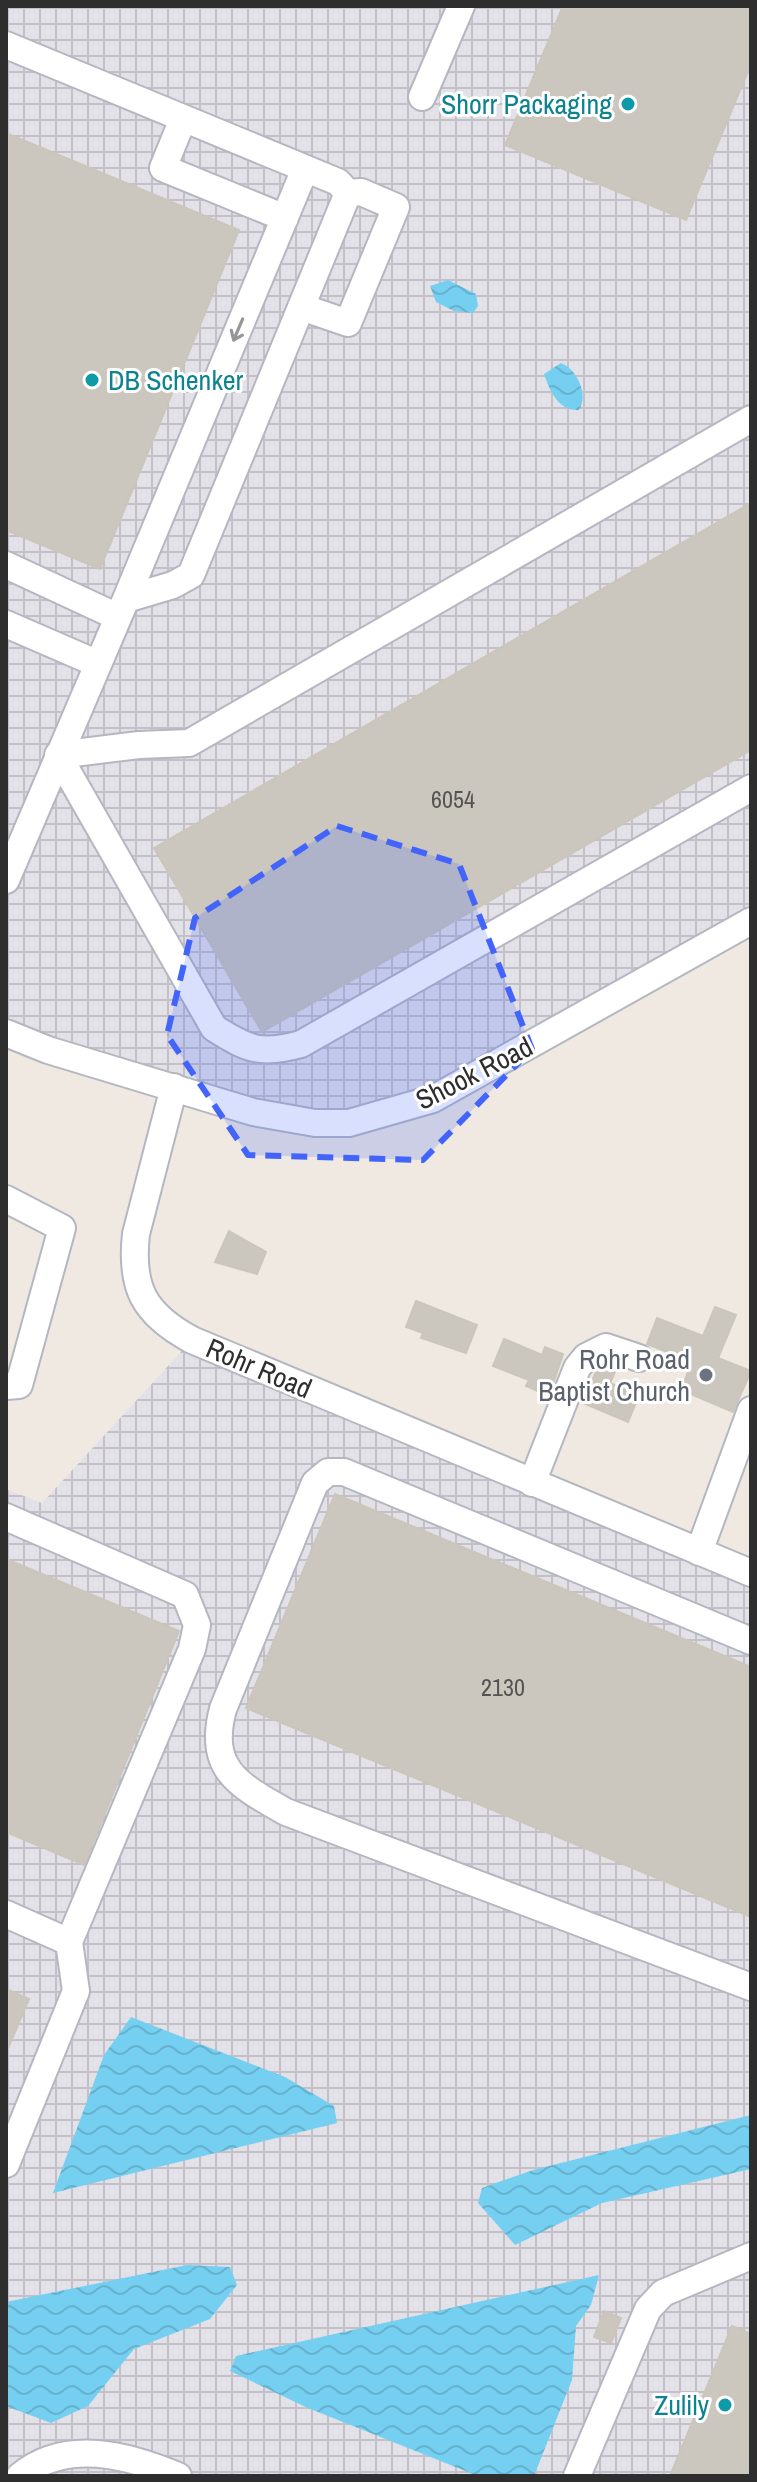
<svg xmlns="http://www.w3.org/2000/svg" width="757" height="2482" font-family="'Archivo Narrow',sans-serif">
<style>
.industrial{fill:url(#industrial-grid)}
.water{fill:url(#water-waves)}
.building{fill:#cbc7bf;stroke:#cbc5ba;stroke-width:2}
.lines{fill:none;stroke-linecap:round;stroke-linejoin:round}
.minor-casing{stroke:#b4b7c1;stroke-width:30}
.minor{stroke:#fff;stroke-width:26}
.oneway{stroke:#969696}
.marked{fill:#4264fb;fill-opacity:0.2;stroke:#4264fb;stroke-width:6;stroke-dasharray:16 10;stroke-linejoin:round}
.culture-dot{fill:#0f9aa8;stroke:#fff;stroke-width:3}
.worship-dot{fill:#6b7280;stroke:#fff;stroke-width:3}
.labels{text-anchor:middle;dominant-baseline:central;stroke-width:6;stroke-linejoin:round;paint-order:stroke}
.number-label{font-size:24px;fill:#555452}
.culture-label{font-size:28px;fill:#0d838f;stroke:#fff;text-anchor:end}
.street-label{font-size:28px;fill:#2e2e2e;stroke:#fff}
.worship-label{font-size:28px;fill:#5b616d;stroke:#fff;text-anchor:end}
</style>
<defs>
<pattern id="industrial-grid" width="8" height="8" patternUnits="userSpaceOnUse" patternTransform="scale(2)"><rect width="8" height="8" fill="#e3e1e8"/><path d="M0 4h8M4 0v8" fill="none" stroke="#c3c1c7"/></pattern>
<pattern id="water-waves" width="16" height="10" patternUnits="userSpaceOnUse" patternTransform="scale(2)"><rect width="16" height="10" fill="#75cff0"/><path d="M0 5q4-4 8 0t8 0" fill="none" stroke="#66b2ce"/></pattern>
</defs>
<rect width="100%" height="100%" fill="#efe9e1"/>
<path class="industrial" d="M6 6H751V921L433 1099 333 1124 6 1033Z
M192 1340 751 1573V2476H6V1489L42 1503Z"/>
<path class="water" d="M448 280 476 294 478 306 473 313 454 311 436 302 430 286Z
M561 363C577 369 589 395 579 410 558 411 550 391 544 374Z
M131 2017 285 2077 334 2106 337 2123 53 2193 104 2055Z
M751 2115V2169L602 2203 515 2245 478 2203 482 2188 533 2170Z
M187 2265 230 2267 237 2285 210 2319 134 2349 88 2406 51 2423 6 2406V2302Z
M599 2275 591 2305 576 2326 572 2380 534 2476H478L308 2408 230 2371 236 2356Z"/>
<path class="building" d="M563 6H751V64L686 220 505 145Z
M6 133 239 230 100 569 6 530Z
M751 503V750L262 1032 154 848Z
M229 1231 266 1252 257 1274 215 1262Z
M416 1301 477 1325 466 1353 421 1338 423 1333 406 1327Z
M715 1307 736 1315 718 1358 751 1371 733 1412 681 1390 692 1362 647 1344 657 1318 703 1336Z
M504 1339 542 1355 545 1347 563 1354 549 1396 526 1386 529 1380 493 1366Z
M602 1367 615 1372 610 1383 628 1391 626 1396 637 1400 628 1422 583 1403 597 1369Z
M335 1494 751 1667V1917L246 1708Z
M6 1559 179 1631 84 1865 6 1832Z
M6 1989 29 1999 6 2053Z
M604 2311 621 2318 611 2343 594 2337Z
M732 2326 751 2334V2476H670Z"/>
<g class="lines">
<defs>
<path id="minor" d="M6 45 338 182 348 193 191 575 173 585 126 599 6 880
M422 97 461 6
M183 119 163 168 285 218
M301 307 348 323 396 207 361 192 348 193
M751 419 189 743 139 745 58 755 214 1028C249 1050 261 1055 301 1044L751 788
M6 565 118 617
M126 599 305 169
M6 624 96 663
M6 1033 48 1050 253 1112 315 1123H349L433 1099 751 921
M174 1087 136 1234C130 1288 144 1314 192 1340L751 1573
M6 1199 62 1228 19 1385 6 1386
M532 1483 577 1368 586 1357 606 1347 639 1358
M6 1517 185 1595 197 1625 192 1649 69 1942 76 1991 6 2164
M699 1552 751 1410
M751 1641 344 1472H328L315 1483 223 1709C207 1769 238 1785 286 1812L751 1987
M6 1914 69 1942
M20 2476C66 2438 128 2455 178 2476
M577 2476 648 2309 663 2293 751 2256"/>
</defs>
<use href="#minor" class="minor-casing"/>
<use href="#minor" class="minor"/>
</g>
<defs><path id="oneway-shaft" d="M-6 0H5M1.5-3L5.5 0L1.5 3" fill="none" stroke-width="1.6" stroke-linecap="round" stroke-linejoin="round" transform="scale(2)"/></defs>
<use class="oneway" href="#oneway-shaft" transform="translate(238 330) rotate(113)"/>
<path class="marked" d="M337 826 459 864 532 1049 423 1160 248 1155 167 1035 195 918Z"/>
<g class="culture-dot">
<circle cx="628" cy="104" r="8"/>
<circle cx="92" cy="380" r="8"/>
<circle cx="725" cy="2405" r="8"/>
</g>
<circle class="worship-dot" cx="706" cy="1375" r="8"/>
<g class="labels">
<g class="number-label">
<text x="453" y="799">6054</text>
<text x="503" y="1687">2130</text>
</g>
<g class="culture-label">
<text x="612" y="104">Shorr Packaging</text>
<text x="108" y="380" text-anchor="start">DB Schenker</text>
<text x="709" y="2405">Zulily</text>
</g>
<g class="street-label">
<text transform="translate(474 1073) rotate(-27)">Shook Road</text>
<text transform="translate(259 1368) rotate(23)">Rohr Road</text>
</g>
<g class="worship-label">
<text x="690" y="1359">Rohr Road<tspan x="690" dy="32">Baptist Church</tspan></text>
</g>
</g>
<rect width="757" height="2482" fill="none" stroke="#2e2e2e" stroke-width="16"/>
</svg>
